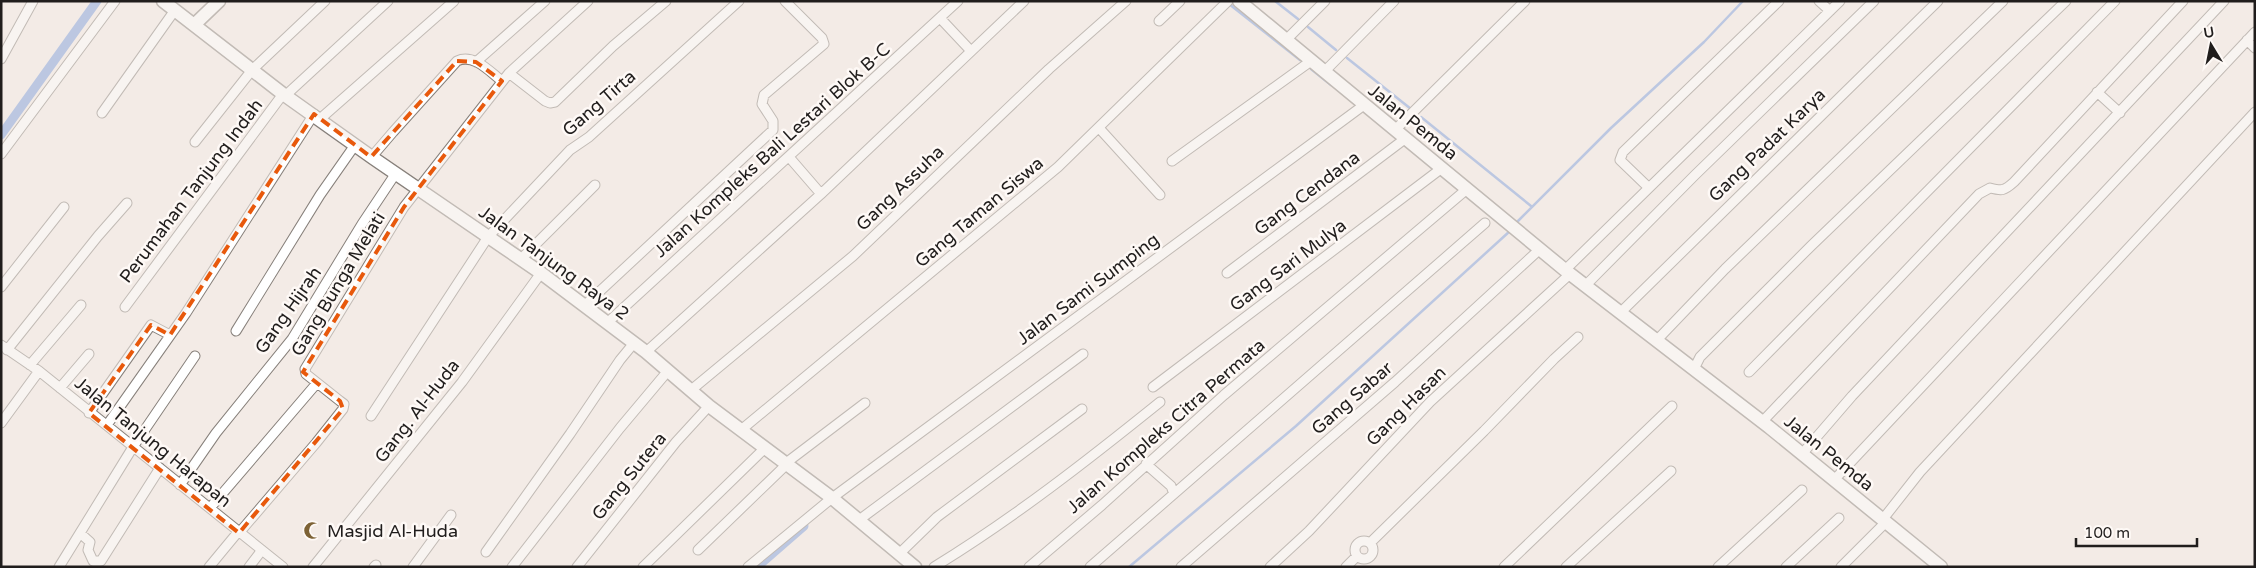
<svg xmlns="http://www.w3.org/2000/svg" width="2256" height="568" font-family="'Varela Round',sans-serif">
<style>
.lines{fill:none;stroke-linecap:round;stroke-linejoin:round}
.stream{stroke:#7a9cdc;stroke-width:2.5}
.canal{stroke:#7a9cdc;stroke-width:9}
.street-casing{stroke:#87807b;stroke-width:11}
.secondary-casing{stroke:#87807b;stroke-width:15}
.street{stroke:#fff;stroke-width:9}
.secondary{stroke:#fff;stroke-width:12}
.marked{fill:none;stroke:#e8590c;stroke-width:4;stroke-dasharray:10 6;stroke-linejoin:round}
.labels{text-anchor:middle;dominant-baseline:central;stroke-width:5;stroke-linejoin:round;paint-order:stroke}
.street-label{font-size:18px;fill:#201d1c;stroke:#fef9f6}
.poi-label{font-size:18px;fill:#201d1c;stroke:#fef9f6;text-anchor:start}
</style>
<rect width="100%" height="100%" fill="#f3ebe6"/>
<g class="lines">
<path class="stream" d="M1275 1 1298 19
M1229 4 1300 60
M1308 27 1336 50
M1347 58 1411 109
M1311 69 1331 85
M1421 117 1531 206
M1518 221 1611 128 1704 42 1743 1
M1129 567 1296 426 1510 231"/>
<path class="canal" d="M1 135 97 1
M757 567 804 526"/>
<defs>
<path id="street" d="M1819 1 1830 11
M940 18 971 51
M1159 21 1180 1
M1287 39 1325 1
M2247 40 2255 48
M1 59 33 1
M476 62 545 1
M1324 72 1394 1
M509 73 545 101 550 103 555 102 613 46 666 1
M2097 92 2120 113
M286 95 388 1
M102 113 175 10
M320 119 454 1
M1099 128 1160 195
M1396 129 1525 1
M195 142 252 70 325 1
M1 154 115 1
M789 157 821 194
M373 158 375 153 393 132 457 61C474 53 490 72 502 81
M1172 161 1311 61
M1648 187 1620 160 1623 152 1779 1
M521 259 595 185
M1565 270 1840 1
M1227 273 1406 138
M1585 286 1695 175 1874 1
M1 287 64 207
M584 306 773 130V121L762 104 764 95 824 44 822 38 785 1
M125 307 283 94
M1620 313 1938 1
M607 323 958 1
M236 331 320 195 355 145
M1657 340 1725 269 2003 1
M1 345 39 371 283 567
M7 350 98 236 127 203
M646 352 821 194 1024 1
M30 365 81 305
M1694 369 1700 357 1811 246 2066 1
M1749 372 2115 1
M1153 387 1442 168
M60 388 89 354
M690 391 853 256 1049 69 1126 1
M89 413 151 325 170 335
M371 416 488 237 570 150 589 137 739 1
M1762 422 1979 194 1990 188C2002 191 2004 191 2014 182L2183 1
M1 423 39 371
M107 425 186 313 314 114
M741 430 1058 167 1228 1
M1802 454 1852 396 2224 1
M786 463 865 403
M1146 464 1171 486 1174 494
M1834 480 2255 32
M180 485 216 433 292 339 362 224 396 173
M210 508 317 383
M1883 519 1920 472 2255 112
M859 520 1083 354
M80 533 90 542 88 550 93 561H101L160 468
M239 533 316 443 343 409 344 404 340 401 306 374 305 369 404 207 509 73 588 1
M1355 550a9 9 0 1 1 18 0a9 9 0 1 1-18 0Z
M1370 543 1484 431 1554 359 1578 337
M698 550 787 464
M486 552 570 434 620 360 634 343
M899 554 937 517 1082 409
M59 567 133 447 195 356
M209 567 238 532
M249 567 262 550
M313 567 462 382 541 273
M374 567 376 565
M413 567 451 515
M512 567 620 428 667 372
M577 567 676 442 709 406
M643 567 765 448
M748 567 832 498 1364 105
M934 567C1014 518 1088 460 1160 402
M1029 567 1102 505 1224 395 1467 189
M1090 567 1485 223
M1181 567 1395 382 1540 249
M1270 567 1309 531 1430 402 1570 274
M1346 567 1357 556
M1504 567 1672 406
M1566 567 1671 471
M1718 567 1802 490
M1786 567 1839 518
M1841 567 1886 522"/>
<path id="secondary" d="M163 1 283 94 373 158 541 273 646 352 709 406 832 498 915 567
M1239 1 1565 270 1769 427 1941 567
M195 24 219 1"/>
</defs>
<use href="#street" class="street-casing"/>
<use href="#secondary" class="secondary-casing"/>
<use href="#street" class="street"/>
<use href="#secondary" class="secondary"/>
</g>
<path d="M0 0H2256V568H0ZM457 61 476 62 502 81 404 207 303 372 340 401 343 409 239 533 89 413 151 325 170 335 314 114 371 157Z" fill="#f3ebe6" fill-opacity=".55" fill-rule="evenodd"/>
<path class="marked" d="M457 61 476 62 502 81 404 207 303 372 340 401 343 409 239 533 89 413 151 325 170 335 314 114 371 157Z"/>
<defs>
<symbol id="mosque-bare" viewBox="-9 -9 18 18"><path d="M3.5-4.9A6 6 0 1 0 3.5 4.9A5 5 0 1 1 3.5-4.9Z" fill="#7d6235" stroke="#fef9f6" stroke-width="2.5" paint-order="stroke"/></symbol>
</defs>
<g fill-rule="evenodd">
<use href="#mosque-bare" x="300" y="518" width="25" height="25"/>
</g>
<g class="labels">
<g class="street-label">
<text transform="translate(599 103) rotate(-41)">Gang Tirta</text>
<text transform="translate(1413 122) rotate(39)">Jalan Pemda</text>
<text transform="translate(1767 145) rotate(-44)">Gang Padat Karya</text>
<text transform="translate(772 150) rotate(-42)">Jalan Kompleks Bali Lestari Blok B-C</text>
<text transform="translate(900 188) rotate(-44)">Gang Assuha</text>
<text transform="translate(191 191) rotate(-53)">Perumahan Tanjung Indah</text>
<text transform="translate(1307 193) rotate(-37)">Gang Cendana</text>
<text transform="translate(979 212) rotate(-40)">Gang Taman Siswa</text>
<text transform="translate(554 263) rotate(36)">Jalan Tanjung Raya 2</text>
<text transform="translate(1288 265) rotate(-37)">Gang Sari Mulya</text>
<text transform="translate(338 284) rotate(-59)">Gang Bunga Melati</text>
<text transform="translate(1088 289) rotate(-37)">Jalan Sami Sumping</text>
<text transform="translate(288 310) rotate(-55)">Gang Hijrah</text>
<text transform="translate(1352 398) rotate(-41)">Gang Sabar</text>
<text transform="translate(1406 406) rotate(-45)">Gang Hasan</text>
<text transform="translate(417 411) rotate(-52)">Gang. Al-Huda</text>
<text transform="translate(1166 426) rotate(-41)">Jalan Kompleks Citra Permata</text>
<text transform="translate(153 442) rotate(39)">Jalan Tanjung Harapan</text>
<text transform="translate(1829 453) rotate(39)">Jalan Pemda</text>
<text transform="translate(629 476) rotate(-51)">Gang Sutera</text>
</g>
<g class="poi-label">
<text x="327" y="531">Masjid Al-Huda</text>
</g>
</g>
<rect width="2256" height="568" fill="none" stroke="#201d1c" stroke-width="5"/>
<g transform="translate(2211 45) rotate(350)" stroke="#fef9f6" stroke-width="4" paint-order="stroke">
<path d="M0-4L9 19L0 12L-9 19Z" fill="#201d1c"/>
<text y="-8" font-size="14" font-weight="bold" text-anchor="middle" fill="#201d1c">U</text>
</g>
<path d="M2076 538v8h121v-8" fill="none" stroke="#201d1c" stroke-width="2.5"/>
<text x="2084" y="538" font-size="15" fill="#201d1c" stroke="#fef9f6" stroke-width="4" paint-order="stroke">100 m</text>
</svg>
